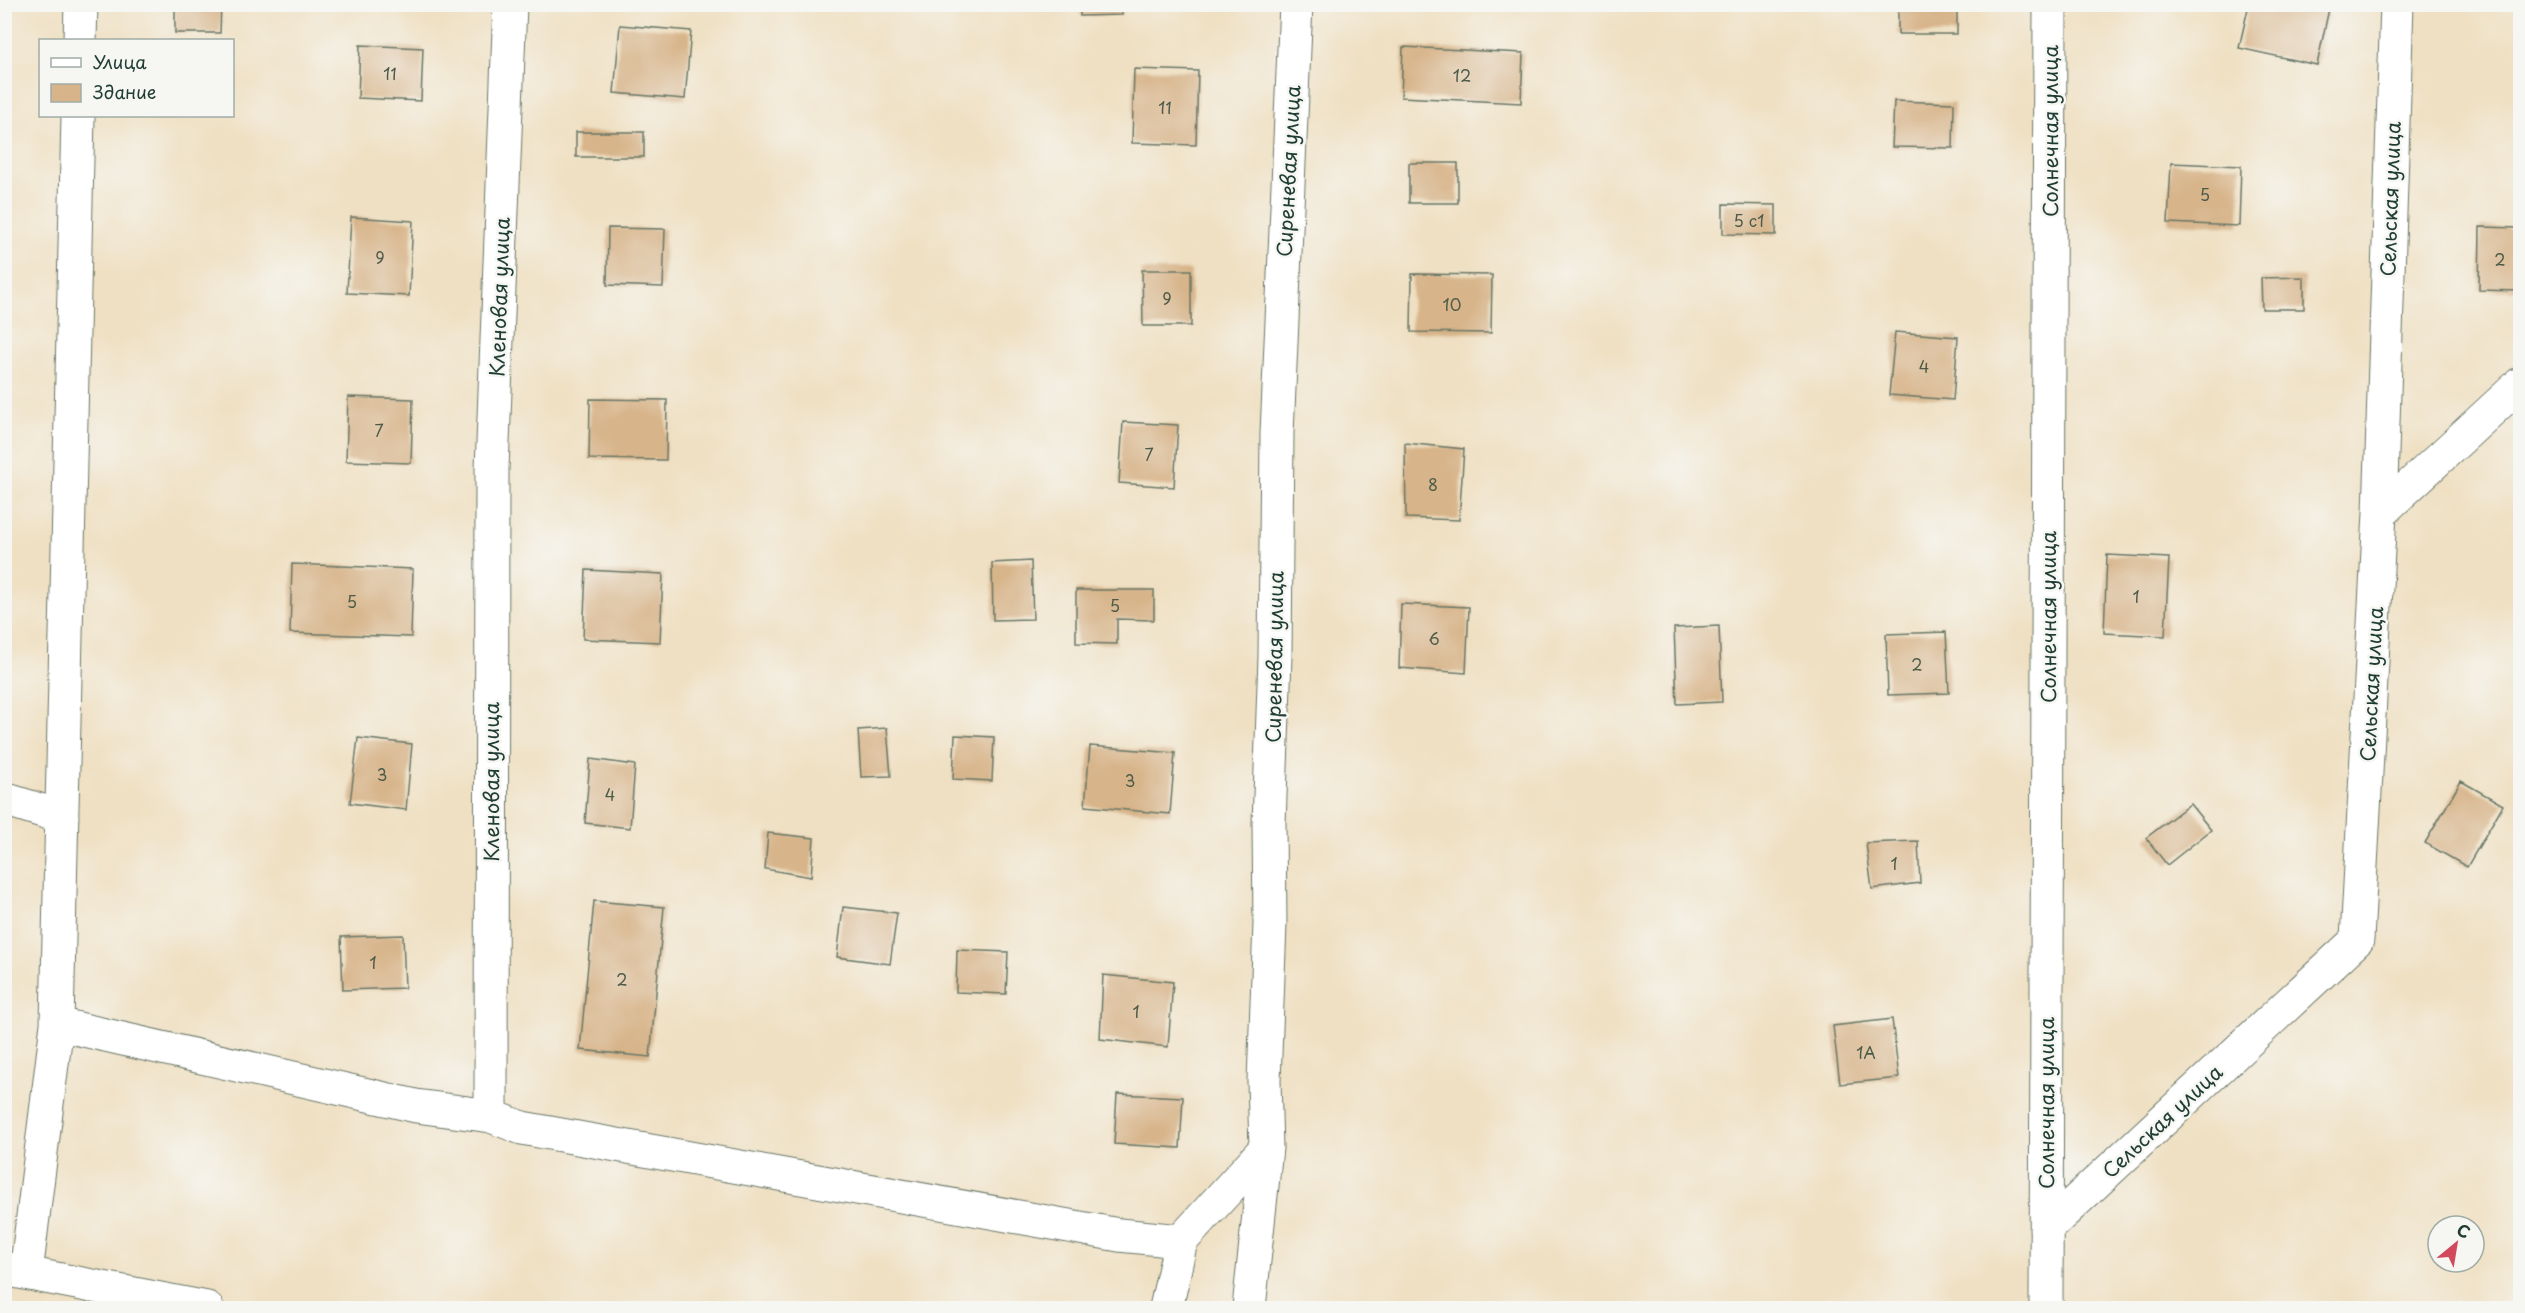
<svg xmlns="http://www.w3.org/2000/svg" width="2525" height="1313" font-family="'Playpen Sans',sans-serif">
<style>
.building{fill:#d7b489}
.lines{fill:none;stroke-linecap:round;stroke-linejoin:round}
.minor-casing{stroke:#687666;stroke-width:35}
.major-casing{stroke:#687666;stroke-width:35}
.minor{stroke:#fff;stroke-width:33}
.major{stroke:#fff;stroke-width:33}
.labels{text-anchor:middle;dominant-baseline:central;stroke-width:5;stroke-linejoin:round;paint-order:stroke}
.number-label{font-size:16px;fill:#4d5b49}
.street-label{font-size:20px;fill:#1f3d34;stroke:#f6f6f2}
</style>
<rect width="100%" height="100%" fill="#f6f6f2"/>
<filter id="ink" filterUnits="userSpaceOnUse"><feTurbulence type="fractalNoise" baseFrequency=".0167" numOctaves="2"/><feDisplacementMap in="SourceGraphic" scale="12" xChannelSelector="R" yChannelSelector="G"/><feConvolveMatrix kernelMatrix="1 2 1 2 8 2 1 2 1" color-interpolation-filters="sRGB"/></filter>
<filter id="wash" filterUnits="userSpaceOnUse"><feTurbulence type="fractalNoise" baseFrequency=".008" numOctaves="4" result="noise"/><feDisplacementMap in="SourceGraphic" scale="24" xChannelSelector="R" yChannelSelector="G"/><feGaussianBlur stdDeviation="1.35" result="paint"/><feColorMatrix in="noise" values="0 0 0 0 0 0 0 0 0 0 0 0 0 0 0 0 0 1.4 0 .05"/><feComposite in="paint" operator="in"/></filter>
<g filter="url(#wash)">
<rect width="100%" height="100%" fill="#efe0c3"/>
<g id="blocks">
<path class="building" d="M175 4H221L220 33H175Z
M1898 4H1957V34H1898Z
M2249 4H2330L2317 65 2239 48Z
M1080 5H1122V15L1080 16Z
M620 25 691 31 685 99 614 93Z
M360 45 423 48 421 101 358 98Z
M1403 47 1523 53 1521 103 1401 97Z
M1134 69 1198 71 1196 145 1132 143Z
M1894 101 1954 103 1953 148 1892 147Z
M576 132H644V157H576Z
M1409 163H1458V203H1409Z
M2171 163 2241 166 2239 226 2168 223Z
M1723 204 1776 205V235L1723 234Z
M351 217 413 221 409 296 347 293Z
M2480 227 2520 228V291L2479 290Z
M608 228 665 229 663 287 607 285Z
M1142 270H1191V326H1143Z
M1412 274 1492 275 1491 333 1411 332Z
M2304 277V309H2262L2261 278Z
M1895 332 1958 337 1953 400 1889 395Z
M348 397 413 399 411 463 346 461Z
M590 399 667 400 666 460 589 459Z
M1123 422 1178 425 1174 487 1119 483Z
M1405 443 1464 449 1459 520 1406 518Z
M2107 555 2169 558 2165 636 2104 633Z
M1031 561 1033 619 993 620 992 563Z
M292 564 413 569 411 637 290 633Z
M586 570 663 574 660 642 583 639Z
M1076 590H1154V620L1117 619V644L1076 643Z
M1401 604 1469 607 1466 673 1399 668Z
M1719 626 1722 702 1677 704 1674 628Z
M1946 632 1949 693 1888 695 1886 634Z
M887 728 891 776 861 777 858 730Z
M955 735 994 737 992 781 953 779Z
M358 738 412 744 406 810 350 803Z
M1090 746 1175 753 1170 814 1085 806Z
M590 759 635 765 630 828 585 823Z
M2461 781 2503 805 2467 867 2425 843Z
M2190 804 2211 830 2167 865 2146 838Z
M768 833 814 838 811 877 765 869Z
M1918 841 1920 883 1872 889 1866 843Z
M594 901 664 907 650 1057 580 1050Z
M843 907 897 913 890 964 837 957Z
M403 935 405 988 343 990 341 937Z
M957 950 1008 952 1006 994 956 992Z
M1103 975 1173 982 1168 1047 1100 1039Z
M1892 1019 1899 1078 1840 1084 1833 1026Z
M1117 1094 1183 1097 1180 1148 1114 1144Z"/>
</g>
</g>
<g filter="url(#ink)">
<use href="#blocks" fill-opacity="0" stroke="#687666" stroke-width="1.5"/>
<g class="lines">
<defs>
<path id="minor" d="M80 40 81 4
M2380 513 2520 384
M4 799 62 817
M57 1024 416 1106 491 1116 492 469 510 4
M491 1116 522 1128 1119 1235 1181 1241 1266 1148
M2046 1229 2357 940 2380 513 2397 4
M26 1273 57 1024 78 116
M1166 1308 1181 1241
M1249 1308 1266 1148 1264 1081 1270 924 1269 824 1275 657 1277 433 1296 4
M2046 1308 2050 4"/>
<path id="major" d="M4 1269 207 1308"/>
</defs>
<use href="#minor" class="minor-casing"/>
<use href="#major" class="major-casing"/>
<use href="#minor" class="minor"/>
<use href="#major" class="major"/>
</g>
</g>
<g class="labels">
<g class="number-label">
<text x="390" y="73">11</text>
<text x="1462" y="75">12</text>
<text x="1165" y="107">11</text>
<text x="2205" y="194">5</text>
<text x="1749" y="220">5 с1</text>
<text x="380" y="257">9</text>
<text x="2500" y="259">2</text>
<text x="1167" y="298">9</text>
<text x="1452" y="304">10</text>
<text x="1924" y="366">4</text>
<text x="379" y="430">7</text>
<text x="1149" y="454">7</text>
<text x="1433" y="484">8</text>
<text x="2136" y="596">1</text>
<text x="352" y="601">5</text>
<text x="1115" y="605">5</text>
<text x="1434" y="638">6</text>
<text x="1917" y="664">2</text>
<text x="382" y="774">3</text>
<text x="1130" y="780">3</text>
<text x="610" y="794">4</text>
<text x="1894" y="863">1</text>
<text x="373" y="962">1</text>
<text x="622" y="979">2</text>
<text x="1136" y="1011">1</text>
<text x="1866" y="1052">1А</text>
</g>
<g class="street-label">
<text transform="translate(2050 131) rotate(-90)">Солнечная улица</text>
<text transform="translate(1288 171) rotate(-87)">Сиреневая улица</text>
<text transform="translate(2390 199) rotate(-88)">Сельская улица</text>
<text transform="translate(499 297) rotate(-88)">Кленовая улица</text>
<text transform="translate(2048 617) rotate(-90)">Солнечная улица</text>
<text transform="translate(1274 657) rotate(-89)">Сиреневая улица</text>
<text transform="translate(2371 684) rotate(-87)">Сельская улица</text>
<text transform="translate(491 782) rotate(-90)">Кленовая улица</text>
<text transform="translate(2046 1103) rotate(-90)">Солнечная улица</text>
<text transform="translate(2162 1121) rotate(-43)">Сельская улица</text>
</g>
</g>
<rect width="2525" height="1313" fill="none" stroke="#f6f6f2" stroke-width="24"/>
<rect x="39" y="39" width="195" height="78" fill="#f6f6f2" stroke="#a0aca6" stroke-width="1.5"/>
<rect x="51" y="58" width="30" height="9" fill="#ffffff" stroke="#a0aca6" stroke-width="1.5"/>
<text x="93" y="69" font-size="18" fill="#1f3d34">Улица</text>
<rect x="51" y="84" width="30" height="18" fill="#d7b489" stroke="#a0aca6" stroke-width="1.5"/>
<text x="93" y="99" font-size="18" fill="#1f3d34">Здание</text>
<g transform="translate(2456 1244) rotate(30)"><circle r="28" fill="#f6f6f2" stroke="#a0aca6" stroke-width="1.5"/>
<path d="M0-4.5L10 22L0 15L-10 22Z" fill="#d1495b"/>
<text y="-9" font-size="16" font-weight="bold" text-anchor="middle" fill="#1f3d34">С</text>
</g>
</svg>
